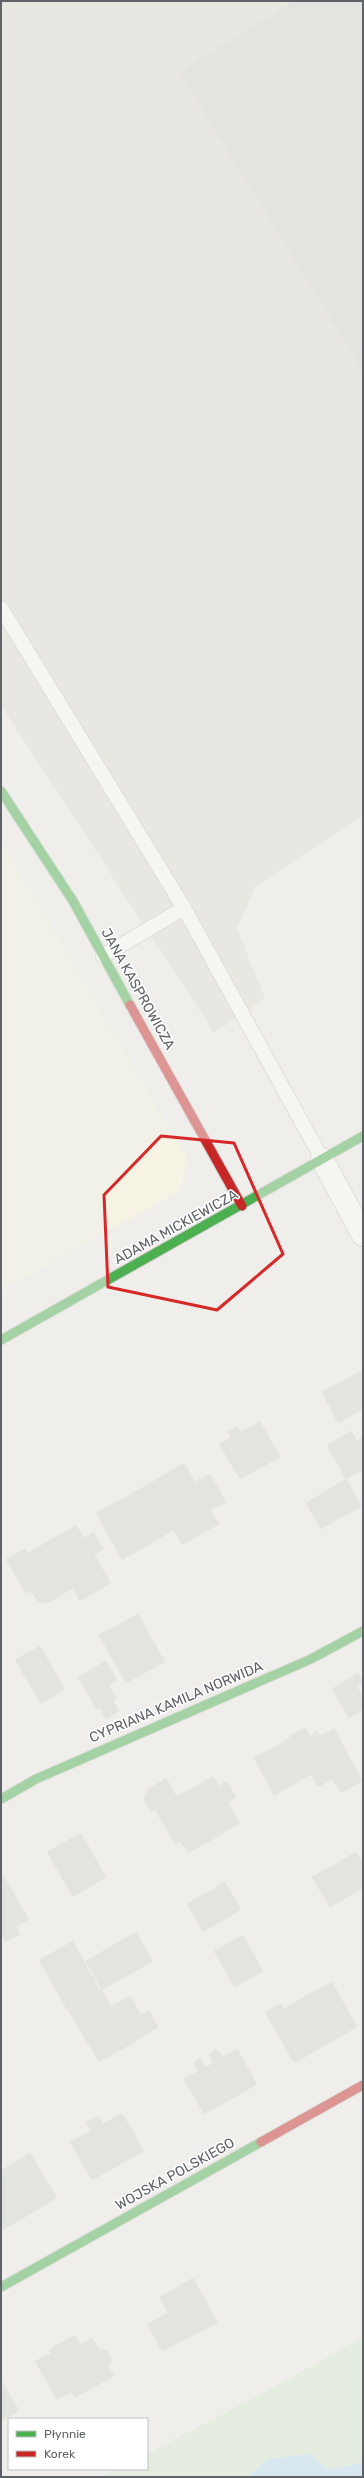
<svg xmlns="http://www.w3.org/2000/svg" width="364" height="2478" font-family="Rubik,sans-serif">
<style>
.commercial{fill:#f7f3e4}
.industrial{fill:#dfddda}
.green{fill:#d8ebd6}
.water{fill:#bfe0f9}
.building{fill:#d6d5d3;stroke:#deddd9}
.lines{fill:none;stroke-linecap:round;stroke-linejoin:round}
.lane-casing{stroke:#cbcccc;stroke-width:16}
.street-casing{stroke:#cbcccc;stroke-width:24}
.fast-casing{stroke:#cacacb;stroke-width:11}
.jam-casing{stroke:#cacacb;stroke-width:11}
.lane{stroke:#fdfcfc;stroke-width:14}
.street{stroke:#fdfcfc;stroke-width:22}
.fast{stroke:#4caf50;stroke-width:9}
.jam{stroke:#c62828;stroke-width:9}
.marked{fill:none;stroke:#d62828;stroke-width:3;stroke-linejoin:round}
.labels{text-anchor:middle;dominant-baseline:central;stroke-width:3;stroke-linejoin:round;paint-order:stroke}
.street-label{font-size:14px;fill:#5f6368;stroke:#fff}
</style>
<rect width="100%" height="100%" fill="#efeeea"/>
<path class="commercial" d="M1 841 187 1159 181 1190 1 1291Z"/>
<path class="industrial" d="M1 1H363V816L255 887 237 929 265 999 214 1033 1 705Z"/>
<path class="green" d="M363 2337V2462L334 2469 325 2468 311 2454 269 2459 247 2477H103L118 2469H147V2454L271 2389Z"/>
<path class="water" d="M311 2454 325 2468 334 2469 363 2462V2477H247L268 2459Z"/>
<path class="building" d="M294 1H363V372L179 72Z
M363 1370V1409L338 1423 322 1392Z
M260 1421 280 1457 240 1479 219 1444 231 1437 228 1431 237 1426 241 1432Z
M351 1431 357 1441 363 1437V1470L346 1479 327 1445Z
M184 1463 195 1482 210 1474 226 1502 211 1510 219 1524 182 1545 149 1484Z
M346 1479 362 1506 321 1529 306 1503Z
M149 1484 174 1530 122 1560 96 1513Z
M76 1525 84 1538 94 1532 103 1549 94 1555 111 1583 80 1601 47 1542Z
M47 1542 73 1588 48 1603 38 1602 31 1591 25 1593 6 1559 25 1549 28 1553Z
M138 1614 165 1662 126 1683 99 1635Z
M40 1646 65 1689 41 1704 15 1660Z
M106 1661 117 1680 109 1685 117 1699 113 1701 119 1711 106 1719 100 1708 97 1710 78 1677Z
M358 1673 363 1682 357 1686 363 1697V1710L349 1718 332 1689Z
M305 1727 310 1736 317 1731 320 1736 334 1728 362 1781 341 1793 332 1779 318 1787 289 1736Z
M290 1738 311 1774 274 1796 254 1758Z
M213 1776 219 1786 227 1782 236 1797 228 1802 240 1823 215 1838 187 1791Z
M166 1778 177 1797 187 1791 215 1838 188 1853 180 1841 175 1844 155 1810 151 1812 144 1799 148 1789Z
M81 1833 106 1877 73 1897 47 1852Z
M356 1852 363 1863V1888L330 1907 312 1877Z
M1 1872 29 1919 16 1927 20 1934 6 1942 1 1934Z
M225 1882 241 1910 203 1932 187 1904Z
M136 1932 153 1961 102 1990 86 1961Z
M243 1935 263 1971 234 1987 214 1951Z
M73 1941 100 1990 67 2010 39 1960Z
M332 1982 357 2027 333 2041 307 1995Z
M102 1990 133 2043 99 2062 68 2010Z
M307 1995 333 2041 294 2063 265 2012 281 2003 284 2009Z
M130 1996 141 2015 149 2011 158 2027 133 2043 111 2006Z
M217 2049 222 2057 237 2049 257 2084 230 2100 210 2065 213 2062 209 2054Z
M200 2058 205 2067 210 2065 230 2100 204 2114 184 2079 198 2071 193 2063Z
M122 2113 144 2151 92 2180 70 2142 91 2131 86 2122 99 2116 103 2124Z
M30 2153 57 2198 30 2214 4 2169Z
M4 2169 30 2214 3 2230 1 2227V2170Z
M193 2278 218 2323 162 2351 147 2324 168 2313 159 2297Z
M75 2335 80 2345 92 2338 99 2349 107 2351 112 2359 108 2365 114 2376 75 2397 72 2392 57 2400 35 2361 51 2353 49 2350Z
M1 2379 19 2411 1 2421Z"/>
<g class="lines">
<defs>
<path id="lane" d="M1 608 184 908 103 956
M184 908 322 1159"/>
<path id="street" d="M322 1159 363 1235"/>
<path id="fast" d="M1 791 73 901 130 1005
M1 1340 363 1136
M1 1799 36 1779 311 1659 363 1631
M1 2287 261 2142"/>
<path id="jam" d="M130 1005 242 1206
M261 2142 363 2085"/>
</defs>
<use href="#lane" class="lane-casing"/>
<use href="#street" class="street-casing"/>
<use href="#fast" class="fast-casing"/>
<use href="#jam" class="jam-casing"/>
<use href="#lane" class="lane"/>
<use href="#street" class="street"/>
<use href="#fast" class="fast"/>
<use href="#jam" class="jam"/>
</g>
<path d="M0 0H364V2478H0ZM161 1136 234 1143 283 1254 217 1310 108 1287 104 1195Z" fill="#efeeea" fill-opacity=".55" fill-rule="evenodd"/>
<path class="marked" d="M161 1136 234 1143 283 1254 217 1310 108 1287 104 1195Z"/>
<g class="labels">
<g class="street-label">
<text transform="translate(138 989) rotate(61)">JANA KASPROWICZA</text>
<text transform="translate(176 1227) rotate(-29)">ADAMA MICKIEWICZA</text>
<text transform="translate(176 1702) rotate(-23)">CYPRIANA KAMILA NORWIDA</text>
<text transform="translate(175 2174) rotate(-29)">WOJSKA POLSKIEGO</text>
</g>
</g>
<rect width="364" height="2478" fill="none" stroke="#5f6368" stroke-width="4"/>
<rect x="8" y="2418" width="140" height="52" fill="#ffffff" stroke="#bfc1c3"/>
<rect x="16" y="2431" width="20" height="6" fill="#4caf50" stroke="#bfc1c3"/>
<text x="44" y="2438" font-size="12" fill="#5f6368">Płynnie</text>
<rect x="16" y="2451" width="20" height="6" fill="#c62828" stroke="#bfc1c3"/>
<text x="44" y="2458" font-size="12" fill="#5f6368">Korek</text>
</svg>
